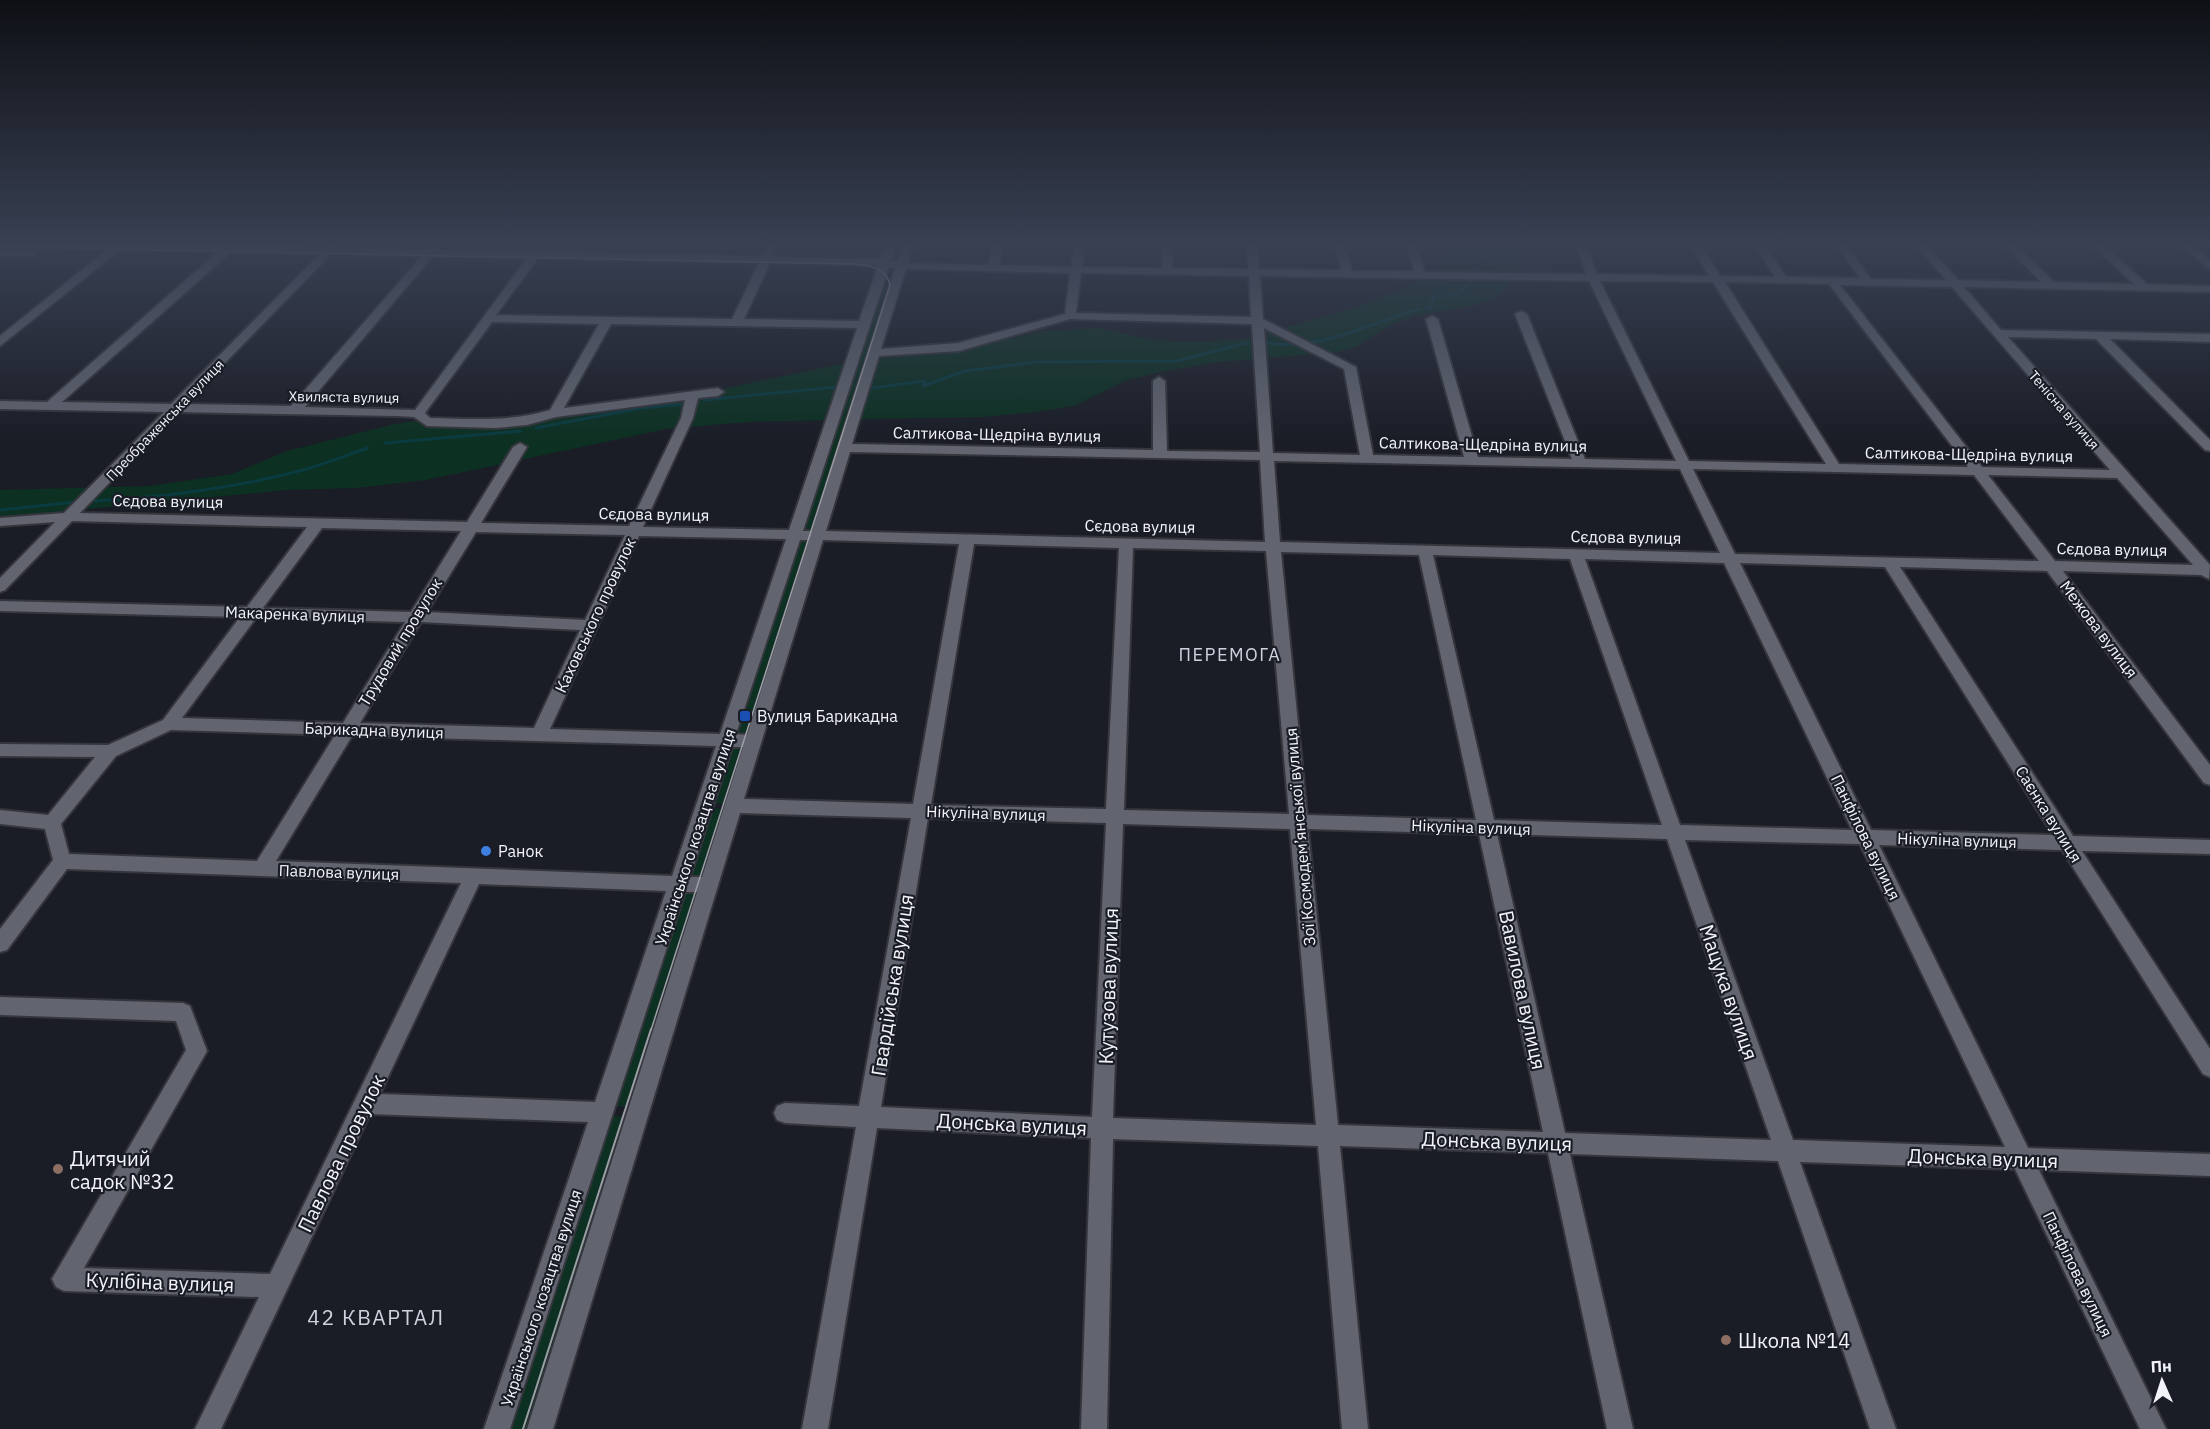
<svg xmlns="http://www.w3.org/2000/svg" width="2210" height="1429" font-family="'IBM Plex Sans',sans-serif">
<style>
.green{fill:#0c3022}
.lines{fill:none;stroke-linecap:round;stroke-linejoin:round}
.stream{stroke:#093b40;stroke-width:3}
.minor-casing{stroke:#35363d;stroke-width:4}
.minor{fill:#626570;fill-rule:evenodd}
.tram-far1{stroke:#9c9fa6;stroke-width:1.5}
.tram{stroke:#9c9fa6;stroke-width:2}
.transit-dot{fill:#1a4fb4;stroke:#1a1d26;stroke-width:2}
.shop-dot{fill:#3f7fe0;stroke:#1a1d26;stroke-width:2}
.education-dot{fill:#8d6e63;stroke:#1a1d26;stroke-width:2}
.labels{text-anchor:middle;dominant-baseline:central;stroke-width:4.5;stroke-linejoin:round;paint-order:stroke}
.far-street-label{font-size:14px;fill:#f2f4fa;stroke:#1a1d26}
.street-label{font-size:16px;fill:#f2f4fa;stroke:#1a1d26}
.poi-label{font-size:16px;fill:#f2f4fa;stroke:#1a1d26;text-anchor:start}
.neighbourhood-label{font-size:18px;letter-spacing:1.5px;fill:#ced2de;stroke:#1a1d26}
.near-street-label{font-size:20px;fill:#f2f4fa;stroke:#1a1d26}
.near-poi-label{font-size:20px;fill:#f2f4fa;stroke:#1a1d26;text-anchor:start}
.near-neighbourhood-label{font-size:21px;letter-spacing:1.5px;fill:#ced2de;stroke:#1a1d26}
</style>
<rect width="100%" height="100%" fill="#1a1d26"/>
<path class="green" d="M1456 244H1515L1521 254 1522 261 1511 283 1502 293 1491 300 1470 306 1415 316 1394 323 1357 346 1338 352 1218 362 1165 371 1124 381 1074 406 1035 412 982 417 857 419 875 359 947 353 1044 331 1100 328 1151 340 1193 342 1246 339 1354 308 1407 287 1440 265Z
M879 288H891L814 533H798Z
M850 362 831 420 746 422 666 429 426 480 356 488 287 490 35 514 0 523V490L149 486 232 474 287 451 395 424 414 421 442 428 510 426 682 400 723 389Z
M797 538H813L751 737H731Z
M729 742 749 743 730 804 710 803Z
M707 808 728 809 705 882 683 881Z
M681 888H704L635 1107 610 1106Z
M607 1116 632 1117 533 1429H503Z"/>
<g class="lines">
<path class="stream" d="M1427 308 1432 307 1433 297C1471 297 1477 277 1485 244
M1267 343C1321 351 1370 323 1420 309
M872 388 925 381 923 386 965 371 1037 362 1176 361 1246 343
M704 400 836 387
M536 428 641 408 687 404
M385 443 521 431
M94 501C164 497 235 488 303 470 325 464 346 455 368 448
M0 510 76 502"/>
<defs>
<path id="minor" d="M13 244H232L326 247 329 244H337V248L427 249 431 245 437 244 440 247 438 250 531 252 538 247 542 248V252L762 256 768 244H778L772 257 880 259 886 244H896L891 261H897L903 244H913L908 263 988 265 993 244H1003L999 265 1071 267 1075 244H1085L1082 267 1162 268V244H1172V268L1248 269 1247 244H1257L1259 269 1341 270 1335 244H1345L1352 271H1414L1406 244H1416L1425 272 1586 274 1576 244H1586L1597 274 1709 276 1690 244H1701L1720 276 1775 277 1754 244H1765L1786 277 1860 278 1835 244H1846L1871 279 1946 280 1915 244H1926L1958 280 2041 282 2004 244H2015L2054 282 2134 284 2091 244H2103L2147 284 2210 286V292L1964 287 2001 330 2210 334V342L2110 339 2210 440V451L2205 450 2096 339 2008 337 2210 565 2209 579 2201 575 2063 571 2210 765V785L2204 783 2047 571 1900 567 2073 836 2210 840V854L2082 851 2210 1049V1077L2203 1074 2062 850 1879 845 2028 1148 2210 1154V1176L2039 1170 2166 1429H2140L2015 1169 1800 1162 1896 1429H1870L1778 1161 1570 1154 1633 1429H1607L1548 1153 1340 1146 1368 1429H1342L1318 1146 1113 1139 1107 1429H1081L1091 1138 877 1128 828 1429H802L856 1127 785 1123 777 1120 774 1113 777 1106 785 1103 859 1106 911 818 740 813 553 1429H527L697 892H685L510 1429H484L588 1122 370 1114 221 1429H195L259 1297 64 1291 56 1287 52 1279 186 1050 176 1021 0 1015V997L183 1003 190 1006 207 1051 84 1268 270 1274 461 883 67 869 7 950 0 952V929L53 860 45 829 0 824V810L48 815 95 757 0 756V744L108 745 163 720 240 617 0 611V601L247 607 307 527 72 521 5 590 0 592V578L55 522 0 526V518L64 513 164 412 0 409V401L47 402 219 251 121 249 0 346V336L108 249 18 247ZM231 252 320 254 171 404 62 402ZM331 254 422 256 291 406 185 404ZM433 256 527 258 415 410 305 407ZM538 258 759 263 732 319 496 315ZM770 263 875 265 878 266 859 321 744 319ZM889 267 895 268 812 531H803ZM906 269 1070 273 1065 314 958 343 881 349ZM1081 273 1249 276 1251 317 1076 313ZM1260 276 1589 281 1676 461 1585 459 1527 314 1521 311 1515 314 1572 459 1478 457 1438 319 1432 316 1426 319 1464 457 1373 455 1356 367 1263 319ZM1600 281 1713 282 1826 464 1689 461ZM1725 282 1829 284 1968 467 1839 464ZM1840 285 1952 287 2110 470 1982 467ZM1070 319 1252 324 1260 452 1167 451 1165 381 1159 377 1153 381V450L852 444 879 356 959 351ZM492 322 599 324 550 410C510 422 472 419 430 418L425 413ZM611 324 857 328 789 530 643 527 693 418 698 398 718 396 724 392 718 388 564 408ZM1264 328 1344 369 1360 455 1273 453ZM685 400 681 418 629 526 481 523 527 447 520 443 513 447 467 522 80 513 178 412 397 416 414 417 427 426 496 428 527 425 556 417ZM850 452 1260 460 1265 542 826 531ZM1274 461 1680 469 1720 553 1280 542ZM1693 469 1974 475 2039 561 1735 554ZM1988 475 2117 478 2193 565 2055 561ZM322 528 461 531 411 612 263 608ZM476 532 625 535 585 620 427 612ZM639 536 786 539 720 734 550 729ZM800 540H809L747 735 736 734ZM823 540 959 544 913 804 744 799ZM974 544 1119 548 1106 809 931 805ZM1133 548 1266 551 1289 814 1124 810ZM1281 552 1419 555 1476 820 1307 815ZM1433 555 1570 559 1662 825 1494 820ZM1585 559 1724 563 1852 830 1680 825ZM1740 563 1885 567 2053 835 1871 830ZM256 618 405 622 343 723 182 718ZM421 622 580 630 534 728 360 723ZM171 730 335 735 257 861 69 854 61 824 116 756ZM352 736 716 746 672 876 276 861ZM732 747H743L702 877H690ZM928 818 1106 823 1092 1117 881 1107ZM1123 824 1290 829 1316 1125 1113 1118ZM1308 829 1479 834 1543 1132 1338 1125ZM1497 834 1667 839 1771 1140 1565 1133ZM1685 840 1860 844 2005 1147 1793 1140ZM479 884 666 891 595 1102 380 1094Z
M2179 244H2191L2210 260V269Z
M0 250H32L37 253 32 256H0Z"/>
</defs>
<use href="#minor" class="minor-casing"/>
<use href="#minor" class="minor"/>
<path class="tram-far1" d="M0 247 854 264C870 266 886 267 890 285L651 1030"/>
<path class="tram" d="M523 1429 651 1029"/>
</g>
<linearGradient id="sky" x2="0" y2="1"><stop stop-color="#0e1015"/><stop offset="0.55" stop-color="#384052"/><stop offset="1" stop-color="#384052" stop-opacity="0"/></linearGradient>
<rect width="2210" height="444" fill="url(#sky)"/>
<rect class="transit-dot" x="739" y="710" width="12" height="12" rx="3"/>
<circle class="shop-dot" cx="486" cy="851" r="6"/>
<g class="education-dot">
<circle cx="58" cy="1169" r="6"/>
<circle cx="1726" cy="1340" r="6"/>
</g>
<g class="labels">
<g class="far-street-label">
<text transform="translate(344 397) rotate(1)">Хвиляста вулиця</text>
<text transform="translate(2064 410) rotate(49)">Тенісна вулиця</text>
<text transform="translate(165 420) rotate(-46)">Преображенська вулиця</text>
</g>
<g class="street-label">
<text transform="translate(997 434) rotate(1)">Салтикова-Щедріна вулиця</text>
<text transform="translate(1483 444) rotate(1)">Салтикова-Щедріна вулиця</text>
<text transform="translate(1969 454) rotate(1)">Салтикова-Щедріна вулиця</text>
<text transform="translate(168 501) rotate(1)">Сєдова вулиця</text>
<text transform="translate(654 514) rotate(1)">Сєдова вулиця</text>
<text transform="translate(1140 526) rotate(1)">Сєдова вулиця</text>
<text transform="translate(1626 537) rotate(1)">Сєдова вулиця</text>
<text transform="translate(2112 549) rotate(1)">Сєдова вулиця</text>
<text transform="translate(295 614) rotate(2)">Макаренка вулиця</text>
<text transform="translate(595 615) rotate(-65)">Каховського провулок</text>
<text transform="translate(2099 629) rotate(53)">Межова вулиця</text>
<text transform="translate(400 642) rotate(-59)">Трудовий провулок</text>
<text transform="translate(374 730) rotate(2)">Барикадна вулиця</text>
<text transform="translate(986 813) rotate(2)">Нікуліна вулиця</text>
<text transform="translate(2049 814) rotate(58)">Саєнка вулиця</text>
<text transform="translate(1471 827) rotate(2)">Нікуліна вулиця</text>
<text transform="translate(695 837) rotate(-72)">Українського козацтва вулиця</text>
<text transform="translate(1300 837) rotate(-95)">Зої Космодем’янської вулиця</text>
<text transform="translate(1866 837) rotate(64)">Панфілова вулиця</text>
<text transform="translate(1957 840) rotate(2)">Нікуліна вулиця</text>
<text transform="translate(339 872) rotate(2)">Павлова вулиця</text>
<text transform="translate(2078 1274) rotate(64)">Панфілова вулиця</text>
<text transform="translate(541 1298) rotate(-72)">Українського козацтва вулиця</text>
</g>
<g class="poi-label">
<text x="757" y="716">Вулиця Барикадна</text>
<text x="498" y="851">Ранок</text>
</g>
<g class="neighbourhood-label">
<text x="1230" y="654">ПЕРЕМОГА</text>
</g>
<g class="near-street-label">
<text transform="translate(892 985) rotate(-81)">Гвардійська вулиця</text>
<text transform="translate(1108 986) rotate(-88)">Кутузова вулиця</text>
<text transform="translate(1523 990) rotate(78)">Вавилова вулиця</text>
<text transform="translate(1729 992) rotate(71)">Мацука вулиця</text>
<text transform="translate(1012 1124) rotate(3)">Донська вулиця</text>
<text transform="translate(1497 1141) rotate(2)">Донська вулиця</text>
<text transform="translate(341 1153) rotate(-64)">Павлова провулок</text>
<text transform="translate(1983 1158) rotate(2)">Донська вулиця</text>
<text transform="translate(160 1282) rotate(2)">Кулібіна вулиця</text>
</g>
<g class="near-poi-label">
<text x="70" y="1158">Дитячий<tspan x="70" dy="23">садок №32</tspan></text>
<text x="1738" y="1340">Школа №14</text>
</g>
<g class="near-neighbourhood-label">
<text x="376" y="1317">42 КВАРТАЛ</text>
</g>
</g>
<g transform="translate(2162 1381) rotate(357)" stroke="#1a1d26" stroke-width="4.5" paint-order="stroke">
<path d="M0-4.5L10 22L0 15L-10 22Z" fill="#f2f4fa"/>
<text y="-9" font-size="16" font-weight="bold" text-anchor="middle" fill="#f2f4fa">Пн</text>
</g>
</svg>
